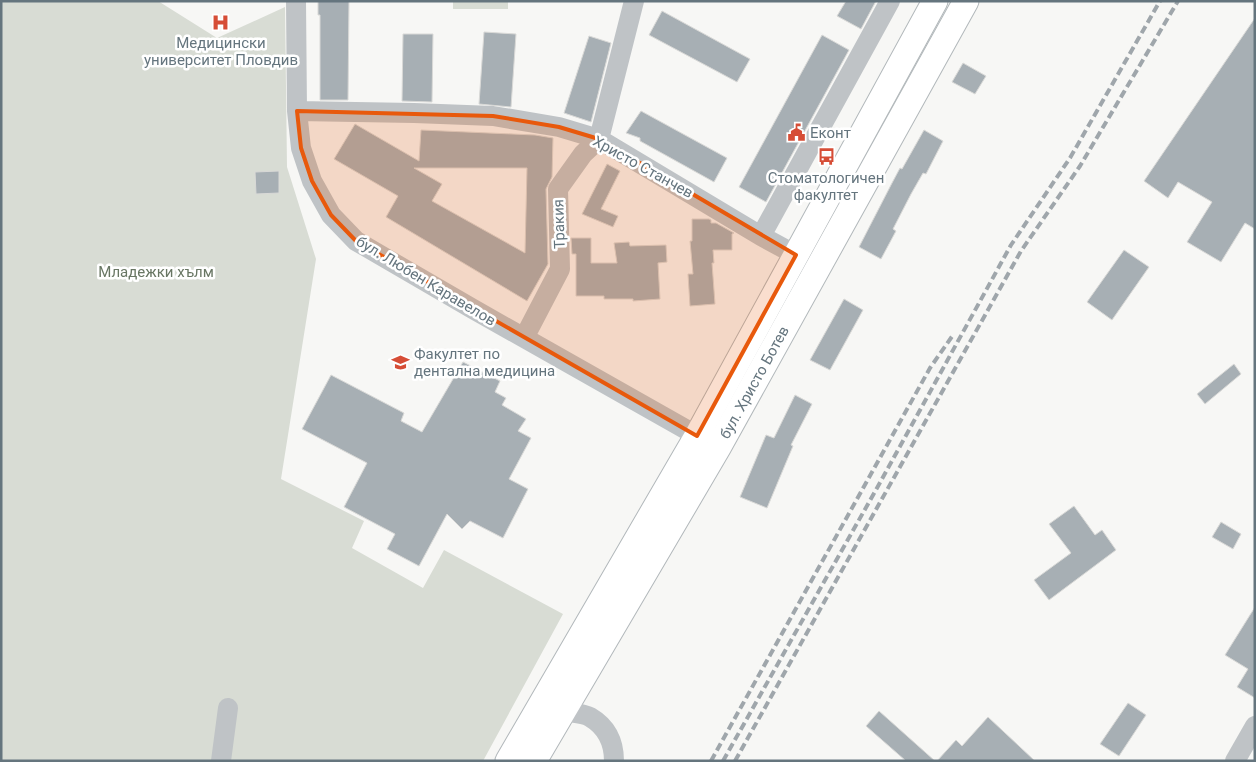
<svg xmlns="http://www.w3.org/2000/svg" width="1256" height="762" font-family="Roboto,sans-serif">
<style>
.green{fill:#d8dcd4}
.building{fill:#a7afb4;stroke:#d9d9d7;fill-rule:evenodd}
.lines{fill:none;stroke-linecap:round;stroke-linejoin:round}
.major-casing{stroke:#b2b8bb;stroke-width:27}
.minor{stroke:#bfc3c6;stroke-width:20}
.major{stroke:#fff;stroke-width:25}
.rail{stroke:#9fa6ab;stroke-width:4;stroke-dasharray:8 4;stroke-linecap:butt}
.marked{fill:#e8590c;fill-opacity:0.2;stroke:#e8590c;stroke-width:4;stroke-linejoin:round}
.labels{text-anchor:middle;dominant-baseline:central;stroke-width:5;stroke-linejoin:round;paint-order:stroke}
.poi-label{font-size:15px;fill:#65757e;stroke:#fff}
.street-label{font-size:15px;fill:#65757e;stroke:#fff}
.park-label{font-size:15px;fill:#687663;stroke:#fff}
</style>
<rect width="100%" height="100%" fill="#f7f7f5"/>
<path class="green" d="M1 1H158L217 38 285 7 287 167 316 259 281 479 364 521 352 548 423 588 444 550 563 614 483 761H1Z
M453 1H508V9H453Z"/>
<path class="building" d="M318 1H349L348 100H320V15H318Z
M846 1H876L861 29 837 16Z
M662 11 750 59 737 82 649 35Z
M1255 18V229L1245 223 1221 262 1187 242 1212 202 1178 182 1168 198 1144 181Z
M484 32 516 34 511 107 479 104Z
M403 34H433L432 102 402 101Z
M822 35 849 50 766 202 739 187Z
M589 36 611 43 591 122 564 113Z
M963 63 986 76 975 94 952 82Z
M641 111 727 158 714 182 640 141V138L626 133Z
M355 124 419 161 421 130 535 135 553 138 552 177 546 189 548 264 527 301 386 217 398 196 334 159ZM414 168H527L525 253 432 201 442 184Z
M924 130 943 141 926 174 923 173 911 194 893 229 896 231 881 259 859 247 892 183 900 168 902 169Z
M607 164 620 171 601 209 618 216 613 227 582 214Z
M279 171V193L256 194 255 172Z
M692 219H709L711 220V223H716L734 233 732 234V250H713L714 263H712L715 304 690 306 688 274H693L690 241H692Z
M571 238H591V263H617L614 243 629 242 630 246 666 245 667 262 658 263 660 299 633 301V299H604V296H576V254H572Z
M1124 250 1149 267 1112 320 1087 302Z
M844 299 863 310 830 370 810 360Z
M463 362 500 381 495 392 506 398 502 405 526 419 518 431 531 438 509 479 528 489 503 538 470 521 462 529 447 514 419 566 387 549 395 534 344 507 367 463 302 429 331 375 404 413 401 421 422 432Z
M1234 364 1241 374 1205 404 1197 394Z
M795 395 812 404 791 445 793 446 767 508 740 497 766 435 774 438Z
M1074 506 1095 535 1102 530 1116 550 1049 600 1034 580 1071 553 1049 524Z
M1221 522 1241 534 1233 549 1212 537Z
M1255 607V698L1237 687 1248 669 1225 655Z
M1128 703 1146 715 1119 756 1100 744Z
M879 711 935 761H906L866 726Z
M988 717 1035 761H937L956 740 962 746Z"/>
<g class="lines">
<defs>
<g id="major">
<path d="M508 761 697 436 935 1"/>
<path id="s1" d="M534 761 718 448 966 1"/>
</g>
</defs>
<use href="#major" class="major-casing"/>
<path class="minor" d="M296 1 297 111 301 148 312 181 331 215 356 241 473 309 710 443
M297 111 414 113 493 116 559 127 599 139 761 236 796 255
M761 236 890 1
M524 338 560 269 558 189 583 154 599 139 634 1
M563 711C571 713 583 713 590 717 607 727 614 742 614 761
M221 761 228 708
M1235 761 1255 726"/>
<use href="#major" class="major"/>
<path class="rail" d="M711 761 930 368 953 335
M723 761 877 488 1011 245 1070 158 1160 1
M735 761 1021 251 1080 166 1178 1"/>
</g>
<path class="marked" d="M297 111 493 116 559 127 599 139 796 255 697 436 356 241 331 215 312 181 301 148Z"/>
<defs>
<symbol id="hospital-bare" viewBox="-9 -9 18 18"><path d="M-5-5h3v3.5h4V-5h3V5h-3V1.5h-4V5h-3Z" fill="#d64d36" stroke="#fff" stroke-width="2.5" paint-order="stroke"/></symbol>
<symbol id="civic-bare" viewBox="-9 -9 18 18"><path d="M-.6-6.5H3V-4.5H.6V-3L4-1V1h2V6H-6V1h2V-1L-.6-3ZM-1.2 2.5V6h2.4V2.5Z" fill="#d64d36" stroke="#fff" stroke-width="2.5" paint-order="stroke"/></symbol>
<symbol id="bus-bare" viewBox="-9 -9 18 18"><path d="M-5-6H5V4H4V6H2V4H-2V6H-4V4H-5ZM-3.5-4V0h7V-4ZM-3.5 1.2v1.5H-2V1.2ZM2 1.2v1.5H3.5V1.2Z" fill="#d64d36" stroke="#fff" stroke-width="2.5" paint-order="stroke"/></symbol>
<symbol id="university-bare" viewBox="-9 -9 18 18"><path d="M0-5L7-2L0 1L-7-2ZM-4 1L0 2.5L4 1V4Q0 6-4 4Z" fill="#d64d36" stroke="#fff" stroke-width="2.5" paint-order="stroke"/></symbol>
</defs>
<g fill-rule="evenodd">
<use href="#hospital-bare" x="208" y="10" width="25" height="25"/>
<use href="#civic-bare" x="784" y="120" width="25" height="25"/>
<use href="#bus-bare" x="814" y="144" width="25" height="25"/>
<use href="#university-bare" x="388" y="350" width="25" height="25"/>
</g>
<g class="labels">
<g class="poi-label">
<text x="221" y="43">Медицински<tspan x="221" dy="17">университет Пловдив</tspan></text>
<text x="810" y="133" text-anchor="start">Еконт</text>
<text x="826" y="178">Стоматологичен<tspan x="826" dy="17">факултет</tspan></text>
<text x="414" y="354" text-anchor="start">Факултет по<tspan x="414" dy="17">дентална медицина</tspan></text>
</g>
<g class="street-label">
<text transform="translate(643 167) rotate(29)">Христо Станчев</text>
<text transform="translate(559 224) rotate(-92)">Тракия</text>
<text transform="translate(426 281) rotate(31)">бул. Любен Каравелов</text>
<text stroke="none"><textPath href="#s1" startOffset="438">бул. Христо Ботев</textPath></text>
</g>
<g class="park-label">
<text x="156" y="272">Младежки хълм</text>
</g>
</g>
<rect width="1256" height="762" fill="none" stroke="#65757e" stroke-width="5"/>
</svg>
